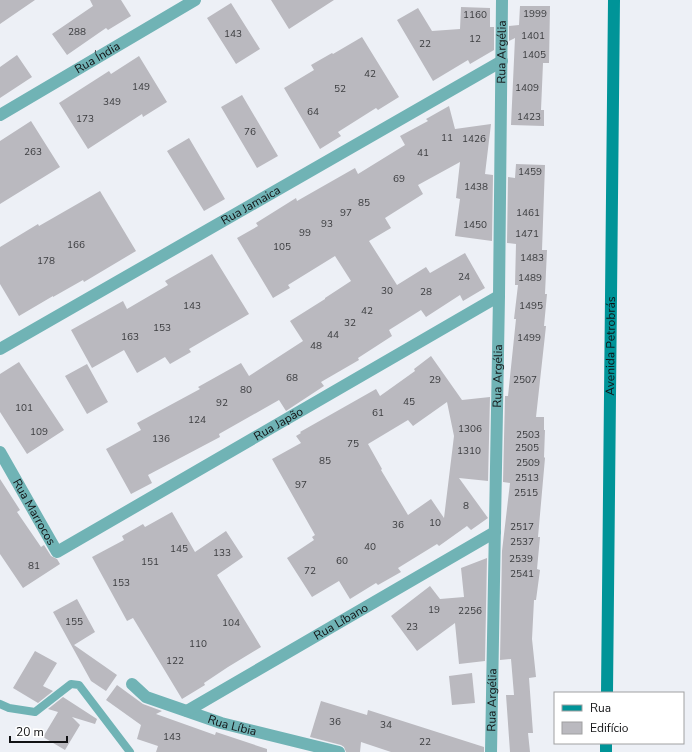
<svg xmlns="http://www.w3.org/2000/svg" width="692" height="752" font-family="'Nunito Sans',sans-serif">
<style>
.building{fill:#bab9bf;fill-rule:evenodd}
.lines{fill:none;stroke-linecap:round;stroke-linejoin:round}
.service{stroke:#70b3b5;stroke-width:8}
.minor{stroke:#70b3b5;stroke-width:12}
.secondary{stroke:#009498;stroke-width:12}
.labels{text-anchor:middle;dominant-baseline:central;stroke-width:4;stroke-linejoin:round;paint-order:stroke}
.number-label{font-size:10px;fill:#3b3c3f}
.street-label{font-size:12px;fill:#111214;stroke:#fff}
</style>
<rect width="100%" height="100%" fill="#edf0f6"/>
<path class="building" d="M0 0H35L0 24Z
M90 0H121L131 16 108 30 106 28 67 55 52 34 93 6Z
M271 0H334L289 29Z
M231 3 260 49 236 64 207 18Z
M520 6H550L549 63H543L541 110H544V126L511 125 515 38 509 41V26L519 25Z
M461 7 490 8V27H494V50L470 64 468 60 433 81 397 20 418 8 432 31 460 29Z
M362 37 399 97 378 110 376 108 338 132 341 136 320 149 284 88 314 70 311 65 332 53 333 54Z
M17 55 32 77 0 98V67Z
M139 56 167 102 143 117 142 114 88 149 59 103 109 71 111 74Z
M242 95 278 156 257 168 221 107Z
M449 106 455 129 491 124 485 174 493 175 492 241 455 236 460 199 456 198 460 162 418 185 423 194 385 218 391 228 369 241 397 285 426 267 430 273 465 253 485 288 463 301 460 295 426 317 421 310 389 330 392 336 358 358 359 360 321 382 324 386 286 411 279 400 219 434 220 437 148 475 152 483 131 494 106 449 141 430 137 423 200 389 198 387 241 363 249 376 303 341 290 321 325 299V298L351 281 335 256 288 285 290 288 273 298 237 238 258 226 256 223 296 198 297 201 355 168 358 174 405 145 400 136 428 121 426 119Z
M31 121 60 167 0 204V141Z
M189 138 225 199 204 211 167 151Z
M516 164 545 165 542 250H547L545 294H547L544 326H546L536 417H544V430H545L544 457 545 458 538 537H540L537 569 540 570 536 600H534L532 639 536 677 529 678 533 733H528L530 752H510L506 695H514L511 659 500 660 502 551 510 483 503 482 505 396H508L516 319H514L518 285H515L516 244 507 243 508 177 515 178Z
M100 191 136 251 84 282 83 280 53 297V296L19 316 0 284V247L38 224 39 226Z
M212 254 249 314 189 349 191 352 170 364 165 357 137 373 124 350 92 368 71 330 123 301 127 309 168 285 165 281Z
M431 356 462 400 490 397 488 481 459 478 488 518 471 530 467 526 439 546 437 544 398 568 401 572 378 585 376 583 350 599 339 581 312 597 287 558 314 540 312 537 315 535 272 459 301 443 296 436 301 433 300 432 376 389 380 396 415 371 414 369ZM447 402 454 436 444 518 431 499 408 515 381 470 382 469 368 444 408 420 413 426Z
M19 362 64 430 27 454 0 412V374Z
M87 364 108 402 87 414 65 376Z
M0 479 20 510 17 512 41 547 44 545 51 556 57 559 60 564 23 588 0 554Z
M172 512 195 552 226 531 243 557 217 575 261 647 228 667 204 683 205 685 182 699 133 618 127 621 92 557 124 540 122 536 143 524 145 527Z
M487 558 485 661 459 664 455 623 417 651 391 616 430 586 440 599 464 597 461 568Z
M77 599 95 632 74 645 117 675 106 691 91 681 53 612Z
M35 651 57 663 43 686 53 691 38 703 13 688Z
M472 673 475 703 452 705 449 676Z
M117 685 143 704 162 711 156 714 215 735 216 732 267 749V752H156L158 746 137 739 141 725 106 700Z
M63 697 97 719 95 724 72 717 80 725 65 750 43 737 58 712 48 709Z
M321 701 367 715 368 710 484 747V752H391L361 742 360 752H346L344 747 341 745 310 737Z"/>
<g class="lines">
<path class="service" d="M0 704 9 708 35 712 71 684 79 685 130 752"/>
<g class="minor">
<path id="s1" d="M0 115 195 0"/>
<path id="s2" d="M0 349 502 61"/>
<path id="s3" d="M0 452 57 552 499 296"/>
<path id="s4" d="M132 684 146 697 221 723 339 752"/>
<path id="s5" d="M187 711 495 532"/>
<path id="s6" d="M491 752 499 296 502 0"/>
</g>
<g class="secondary">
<path id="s7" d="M607 693 614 0"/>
<path d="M606 752V743"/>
</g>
</g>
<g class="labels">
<g class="number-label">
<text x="535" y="14">1999</text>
<text x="475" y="15">1160</text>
<text x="77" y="32">288</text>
<text x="233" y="34">143</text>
<text x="533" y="36">1401</text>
<text x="475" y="39">12</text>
<text x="425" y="44">22</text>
<text x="534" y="55">1405</text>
<text x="370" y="74">42</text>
<text x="141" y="87">149</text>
<text x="527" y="88">1409</text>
<text x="340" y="89">52</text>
<text x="112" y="102">349</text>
<text x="313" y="112">64</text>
<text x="529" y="117">1423</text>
<text x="85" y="119">173</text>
<text x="250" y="132">76</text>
<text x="447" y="138">11</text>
<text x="474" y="139">1426</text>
<text x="33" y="152">263</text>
<text x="423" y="153">41</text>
<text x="530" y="172">1459</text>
<text x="399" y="179">69</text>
<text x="476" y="187">1438</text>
<text x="364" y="203">85</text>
<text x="346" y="213">97</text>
<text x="528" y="213">1461</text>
<text x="327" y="224">93</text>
<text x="475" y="225">1450</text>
<text x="305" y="233">99</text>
<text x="527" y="234">1471</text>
<text x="76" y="245">166</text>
<text x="282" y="247">105</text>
<text x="532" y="258">1483</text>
<text x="46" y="261">178</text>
<text x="464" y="277">24</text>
<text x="530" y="278">1489</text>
<text x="387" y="291">30</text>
<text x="426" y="292">28</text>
<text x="192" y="306">143</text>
<text x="531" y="306">1495</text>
<text x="367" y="311">42</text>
<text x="350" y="323">32</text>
<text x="162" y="328">153</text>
<text x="333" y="335">44</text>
<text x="130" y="337">163</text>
<text x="529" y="338">1499</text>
<text x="316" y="346">48</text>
<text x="292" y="378">68</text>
<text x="435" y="380">29</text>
<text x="525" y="380">2507</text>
<text x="246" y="390">80</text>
<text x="409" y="402">45</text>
<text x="222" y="403">92</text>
<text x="24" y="408">101</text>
<text x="378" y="413">61</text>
<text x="197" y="420">124</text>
<text x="470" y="429">1306</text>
<text x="39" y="432">109</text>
<text x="528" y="435">2503</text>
<text x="161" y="439">136</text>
<text x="353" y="444">75</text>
<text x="527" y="448">2505</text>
<text x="469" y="451">1310</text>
<text x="325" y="461">85</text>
<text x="528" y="463">2509</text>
<text x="527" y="478">2513</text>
<text x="301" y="485">97</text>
<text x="526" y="493">2515</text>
<text x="466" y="506">8</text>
<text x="435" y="523">10</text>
<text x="398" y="525">36</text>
<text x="522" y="527">2517</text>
<text x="522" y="542">2537</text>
<text x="370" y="547">40</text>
<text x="179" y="549">145</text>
<text x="222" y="553">133</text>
<text x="521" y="559">2539</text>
<text x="342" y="561">60</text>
<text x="150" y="562">151</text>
<text x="34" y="566">81</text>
<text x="310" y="571">72</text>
<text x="522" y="574">2541</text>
<text x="121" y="583">153</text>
<text x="434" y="610">19</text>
<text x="470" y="611">2256</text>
<text x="74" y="622">155</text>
<text x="231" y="623">104</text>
<text x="412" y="627">23</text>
<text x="198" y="644">110</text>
<text x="175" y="661">122</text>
<text x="335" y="722">36</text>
<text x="386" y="725">34</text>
<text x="172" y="737">143</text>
<text x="425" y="742">22</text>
</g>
<g class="street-label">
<text stroke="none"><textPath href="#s6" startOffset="700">Rua Argélia</textPath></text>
<text stroke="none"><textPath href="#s1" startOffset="113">Rua Índia</textPath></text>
<text stroke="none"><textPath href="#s2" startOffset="289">Rua Jamaica</textPath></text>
<text stroke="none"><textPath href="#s7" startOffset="347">Avenida Petrobrás</textPath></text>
<text stroke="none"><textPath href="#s6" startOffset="376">Rua Argélia</textPath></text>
<text stroke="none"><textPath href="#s3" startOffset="371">Rua Japão</textPath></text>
<text stroke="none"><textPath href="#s3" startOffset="69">Rua Marrocos</textPath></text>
<text stroke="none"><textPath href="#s5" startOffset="178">Rua Líbano</textPath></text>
<text stroke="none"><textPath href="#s6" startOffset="52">Rua Argélia</textPath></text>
<text stroke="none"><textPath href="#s4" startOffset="110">Rua Líbia</textPath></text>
</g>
</g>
<rect x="554" y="692" width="130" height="52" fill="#ffffff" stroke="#a0a0a1"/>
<rect x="562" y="705" width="20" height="6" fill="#009498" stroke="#a0a0a1"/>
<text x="590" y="712" font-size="12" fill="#111214">Rua</text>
<rect x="562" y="722" width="20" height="12" fill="#bab9bf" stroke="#a0a0a1"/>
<text x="590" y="732" font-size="12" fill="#111214">Edifício</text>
<path d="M10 736v6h57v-6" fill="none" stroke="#111214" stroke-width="2"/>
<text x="16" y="736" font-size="12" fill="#111214" stroke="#ffffff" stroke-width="3" paint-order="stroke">20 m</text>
</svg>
